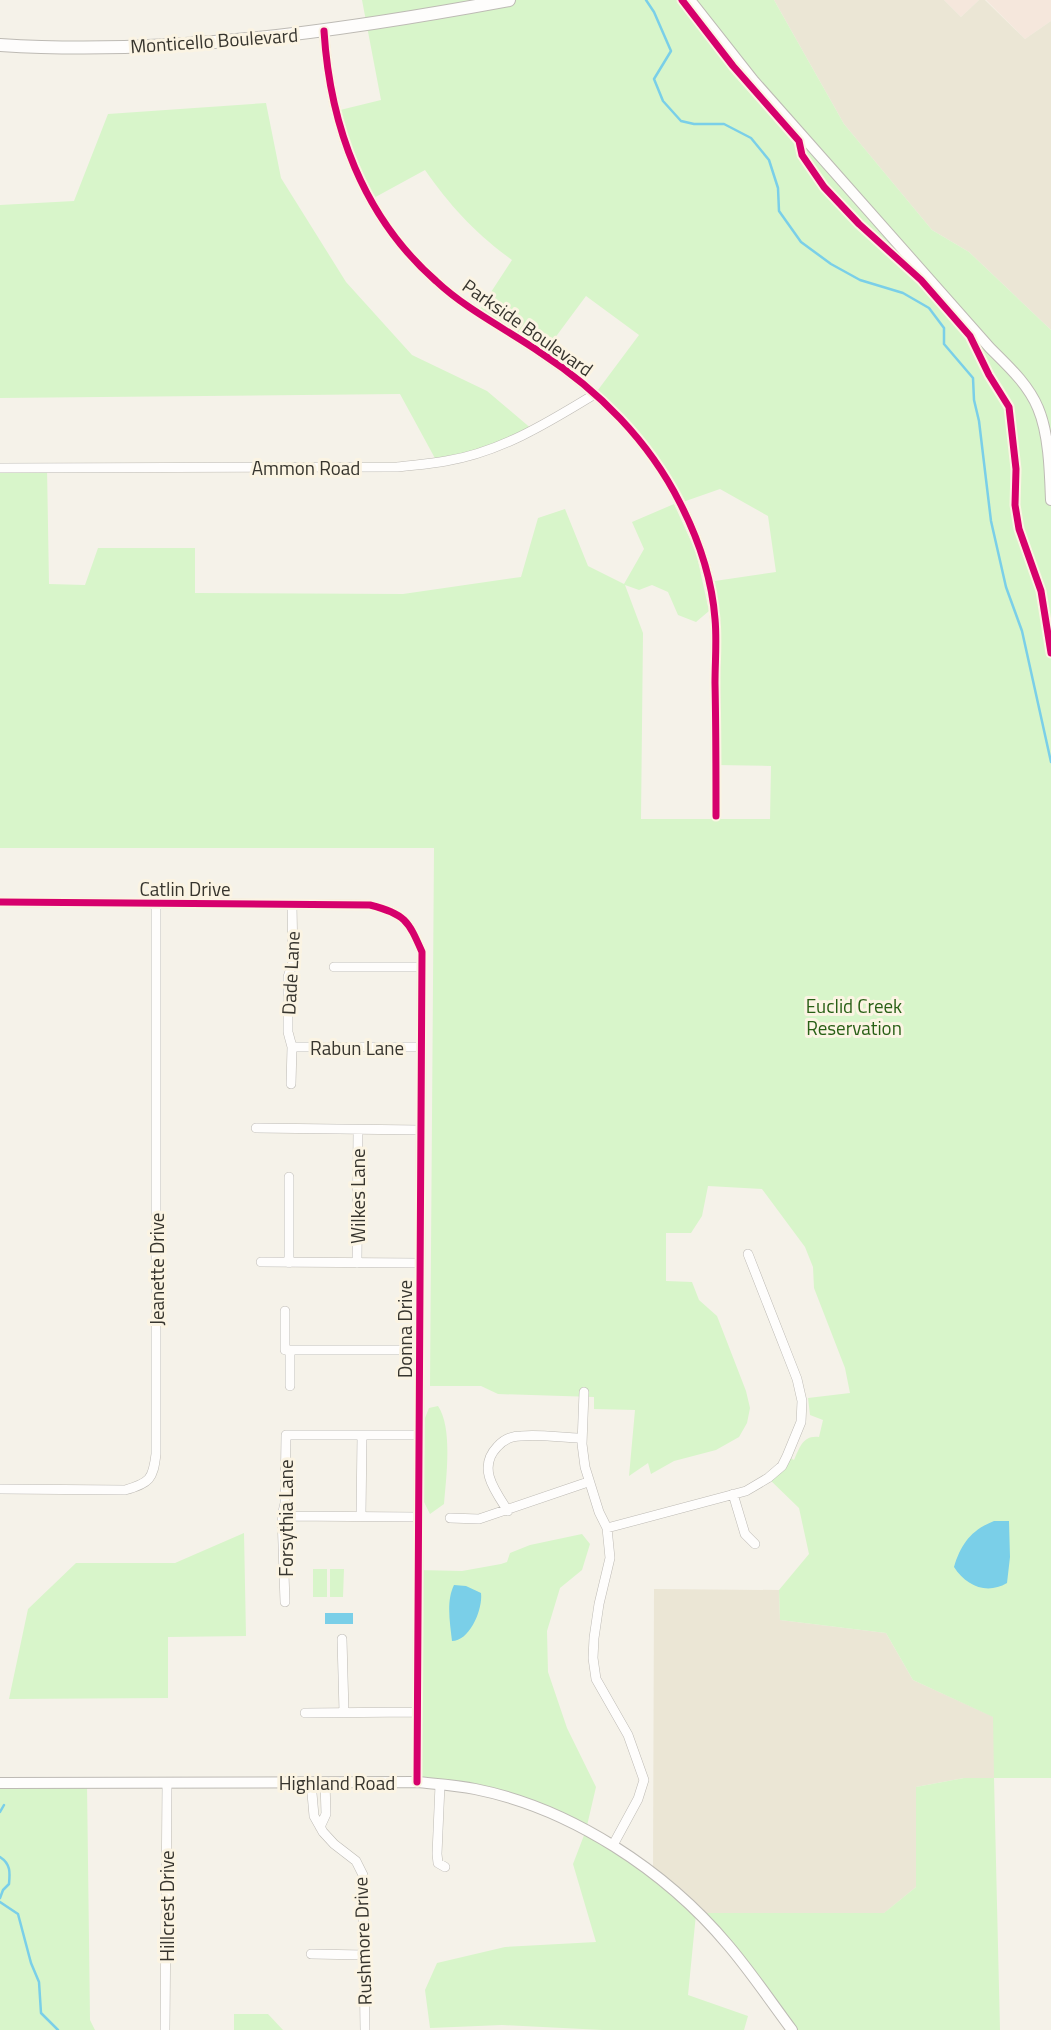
<svg xmlns="http://www.w3.org/2000/svg" width="1051" height="2030" font-family="'Titillium Web',sans-serif">
<style>
.commercial{fill:#f5e7dc}
.built{fill:#ebe6d5}
.green{fill:#d8f5ca}
.water{fill:#7acfe8}
.lines{fill:none;stroke-linecap:round;stroke-linejoin:round}
.stream{stroke:#7acfe8;stroke-width:2.5}
.minor-casing{stroke:#bdbab4;stroke-width:10}
.tertiary-casing{stroke:#bdbab4;stroke-width:12}
.secondary-casing{stroke:#bdbab4;stroke-width:14}
.minor{stroke:#fefdfc;stroke-width:9}
.tertiary{stroke:#fefdfc;stroke-width:10}
.secondary{stroke:#fefdfc;stroke-width:12}
.cycleway-casing{stroke:#fbf4e3;stroke-width:11}
.cycleway{stroke:#d6006c;stroke-width:7}
.labels{text-anchor:middle;dominant-baseline:central;stroke-width:6;stroke-linejoin:round;paint-order:stroke}
.street-label{font-size:19px;fill:#37352e;stroke:#fbf4e3}
.park-label{font-size:19px;fill:#285f15;stroke:#fbf4e3}
</style>
<rect width="100%" height="100%" fill="#f5f2e9"/>
<path class="commercial" d="M944 0H979L961 17Z
M986 0H1051V21L1025 39Z"/>
<path class="built" d="M774 0H944L961 17 979 0H985L1025 39 1051 21V330L969 252 932 230 844 124Z
M654 1589 779 1590 780 1620 886 1633 913 1680 994 1717V1778H964L916 1787V1887L883 1914 696 1913 653 1875Z"/>
<path class="green" d="M362 0H774L844 124 932 230 969 252 1051 330V1778H994L1000 2030H792L696 1914 688 1995 748 2016 744 2030H603L502 2025 430 2028 425 1990 437 1963 505 1947 596 1942 573 1864 586 1830 475 1789 417 1782 418 1570 462 1571 501 1564 507 1562 510 1553 530 1545 582 1534 590 1544 582 1570 560 1588 547 1631 548 1672 567 1728 596 1787 586 1830 620 1849 696 1913H884L916 1887V1787L964 1778H994L993 1717 913 1680 886 1633 780 1620 779 1590 809 1554 799 1508 768 1478 787 1456 794 1460C800 1447 803 1435 819 1437L823 1420 810 1415 808 1398 850 1393 845 1368 814 1288 813 1267 805 1247 762 1189 708 1186 702 1216 691 1233H666V1281L692 1282 699 1300 717 1316 746 1391 750 1408 747 1423 739 1437 716 1450 674 1461 651 1474 648 1463 629 1476 635 1410 594 1409V1397L498 1394 481 1386H430L434 848H0V468L47 467 49 584 85 585 98 548H195V593L403 594 521 577 538 518 565 509 588 566 624 584 644 549 632 522 674 504 696 552 709 611 696 622 678 615 668 592 652 585 639 590 625 585 643 633 641 819H770L771 766 716 765 715 619 708 582 776 572 768 516 720 489 680 503 660 469 595 394 639 335 586 296 543 354 478 312 512 260C475 233 451 207 425 170L370 200 336 111 381 100Z
M266 103 281 178 346 282 412 355 487 391 533 430 499 446 437 462 400 394 0 398V205L74 201 108 114Z
M438 1406C453 1428 446 1478 444 1504L430 1514 423 1500 425 1418 429 1408Z
M244 1533 246 1636 168 1637V1698L9 1699 28 1609 76 1563H175Z
M313 1569H327V1597H313Z
M330 1569H344L343 1597H330Z
M0 1783H87L90 2020 95 2030H0Z
M234 2014H268L283 2030H234Z"/>
<path class="water" d="M994 1521H1009L1010 1557 1007 1583C987 1595 966 1586 954 1567 961 1544 971 1530 994 1521Z
M454 1585 466 1586 481 1593C483 1609 470 1641 452 1641 450 1623 446 1601 454 1585Z
M325 1613H353V1624H325Z"/>
<g class="lines">
<path class="stream" d="M646 0 654 12 671 51 654 79 663 101 681 121 694 124H724L751 138 769 160 778 188 779 211 801 242 831 264 860 280 903 293 929 308 944 328V344L973 378 974 400 979 421 991 521 1006 587 1022 631 1051 762
M0 1812 4 1805
M0 1857C11 1864 10 1873 9 1884L3 1890 0 1898
M0 1902 18 1914 31 1963 39 1982 41 2013 58 2030"/>
<defs>
<path id="minor" d="M324 31C330 126 363 217 436 281 467 310 506 329 541 353 598 390 649 441 680 503 698 538 712 580 715 619 717 640 715 662 715 683 716 727 716 772 716 816
M0 468 397 467C413 465 430 464 446 461 501 452 549 422 595 394
M0 902 370 905C405 914 408 920 422 952L417 1782
M334 967H422
M292 1047H421
M291 1084 292 1047 288 1032V977L293 962 292 904
M256 1128 421 1130
M289 1177V1263
M261 1262 420 1263
M357 1263 358 1130
M285 1311V1350H420
M290 1350V1386
M584 1392 582 1444 585 1467 599 1512 607 1528 610 1558 599 1604 594 1638 593 1658 596 1679 628 1735 644 1780 638 1799 613 1845
M0 1489 125 1490C150 1483 153 1479 156 1454V904
M733 1494 745 1534 755 1544
M508 1511C495 1491 477 1468 497 1447 503 1440 512 1436 521 1436 541 1434 563 1438 582 1438
M282 1516 419 1517
M361 1516 362 1435
M450 1518 479 1519 588 1482
M607 1528 746 1491 768 1478 782 1466 787 1456 801 1422 802 1401 797 1379 748 1254
M285 1602 282 1516 285 1503 286 1435H419
M342 1639 344 1712
M305 1713 417 1712
M311 1782 314 1816 323 1832 334 1844 356 1861 363 1875 365 2030
M440 1785 437 1854 438 1863 445 1867
M320 1827 326 1814 325 1782
M311 1954 364 1955
M165 2030 167 1783"/>
<path id="tertiary" d="M690 0 753 80 990 348C1008 366 1028 384 1038 408 1049 434 1050 471 1051 500
M0 1783 417 1782C436 1784 456 1785 475 1789 571 1808 666 1871 728 1945 751 1972 771 2002 792 2030"/>
<path id="secondary" d="M0 45C171 56 341 31 509 0"/>
</defs>
<use href="#minor" class="minor-casing"/>
<use href="#tertiary" class="tertiary-casing"/>
<use href="#secondary" class="secondary-casing"/>
<use href="#minor" class="minor"/>
<use href="#tertiary" class="tertiary"/>
<use href="#secondary" class="secondary"/>
<defs>
<path id="cycleway" d="M682 0 733 66 799 141 802 155 824 187 859 224 921 280 970 336 989 375 1009 407 1016 469 1015 505 1019 529 1041 591 1051 653
M324 31C330 126 363 217 436 281 467 310 506 329 541 353 598 390 649 441 680 503 698 538 712 580 715 619 717 640 715 662 715 683 716 727 716 772 716 816
M0 902 370 905C405 914 408 920 422 952L417 1782"/>
</defs>
<use href="#cycleway" class="cycleway-casing"/>
<use href="#cycleway" class="cycleway"/>
</g>
<g class="labels">
<g class="street-label">
<text transform="translate(214 40) rotate(-4)">Monticello Boulevard</text>
<text transform="translate(528 327) rotate(35)">Parkside Boulevard</text>
<text x="306" y="467">Ammon Road</text>
<text x="185" y="888">Catlin Drive</text>
<text transform="translate(290 973) rotate(-87)">Dade Lane</text>
<text x="357" y="1047">Rabun Lane</text>
<text transform="translate(357 1196) rotate(-90)">Wilkes Lane</text>
<text transform="translate(156 1269) rotate(-90)">Jeanette Drive</text>
<text transform="translate(404 1329) rotate(-90)">Donna Drive</text>
<text transform="translate(285 1518) rotate(-90)">Forsythia Lane</text>
<text x="337" y="1782">Highland Road</text>
<text transform="translate(166 1906) rotate(-90)">Hillcrest Drive</text>
<text transform="translate(362 1941) rotate(-92)">Rushmore Drive</text>
</g>
<g class="park-label">
<text x="854" y="1005">Euclid Creek<tspan x="854" dy="22">Reservation</tspan></text>
</g>
</g>
</svg>
